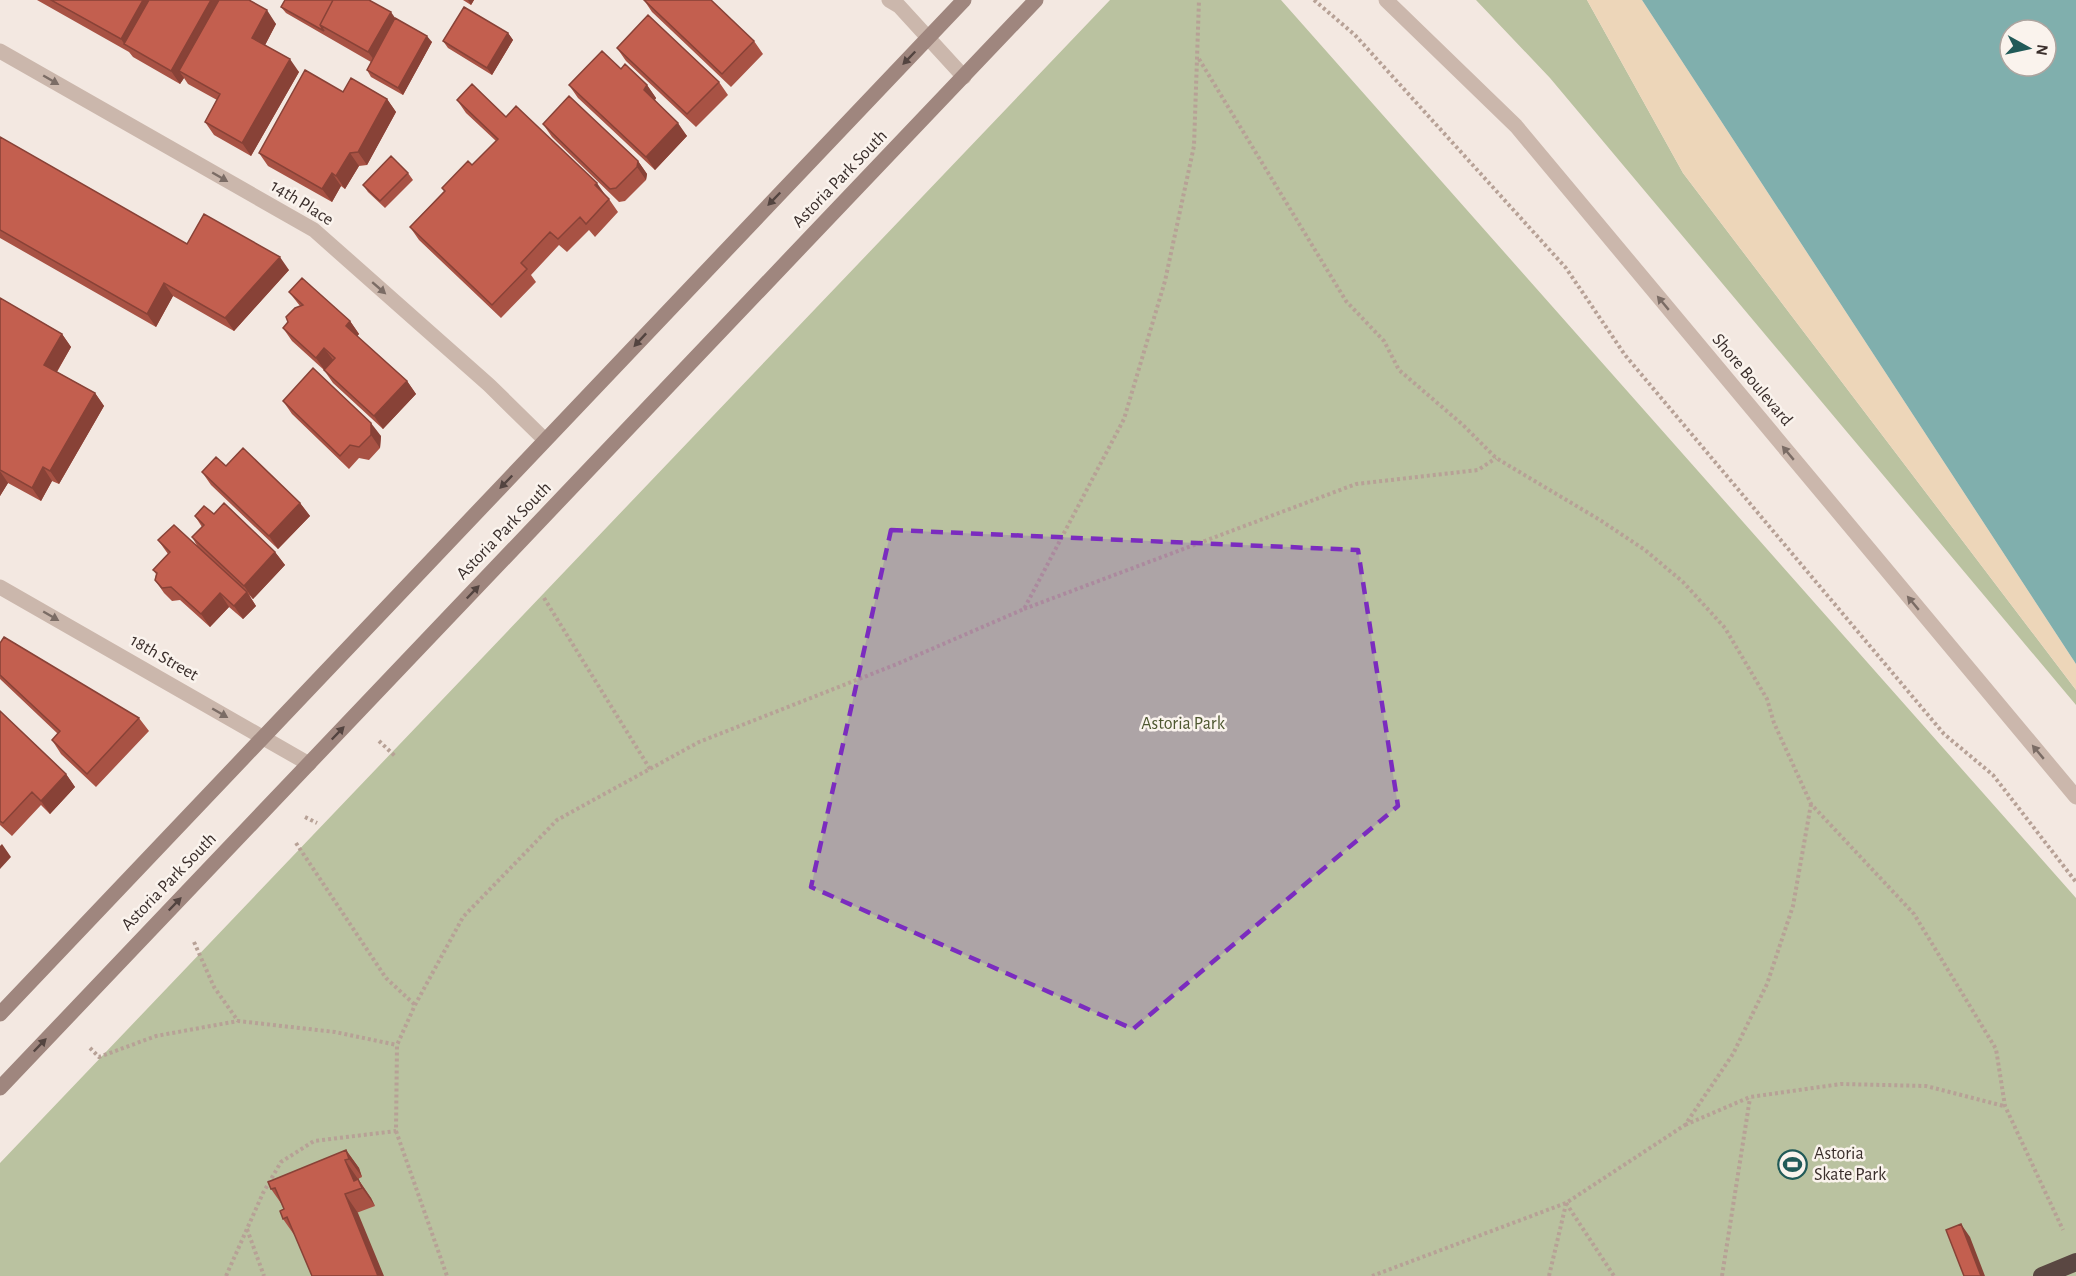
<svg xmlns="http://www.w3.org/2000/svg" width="2076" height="1276" font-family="'Alegreya Sans',sans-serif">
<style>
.green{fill:#bac2a0}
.sand{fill:#edd6b9}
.water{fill:#80afad;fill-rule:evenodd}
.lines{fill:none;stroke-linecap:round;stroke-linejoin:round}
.path{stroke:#b7a196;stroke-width:4;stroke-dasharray:3 3;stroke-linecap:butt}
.street{stroke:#cbb7ac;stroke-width:15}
.secondary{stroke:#9f867e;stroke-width:15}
.highway{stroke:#5a4742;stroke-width:18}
.wall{fill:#a85244}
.shaded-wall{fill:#884237}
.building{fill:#c35f4f;stroke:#884237;stroke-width:1.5}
.oneway{fill:#534440}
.oneway2{fill:#7b6c65}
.marked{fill:#7b2cbf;fill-opacity:0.2;stroke:#7b2cbf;stroke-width:4.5;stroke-dasharray:12 8;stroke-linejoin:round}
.labels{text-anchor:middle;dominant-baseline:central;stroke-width:5;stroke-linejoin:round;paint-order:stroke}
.street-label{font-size:18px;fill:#3a2e2b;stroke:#faf3ed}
.park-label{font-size:18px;fill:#4d572f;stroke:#faf3ed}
.poi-label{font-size:18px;fill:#3a2e2b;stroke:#faf3ed;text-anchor:start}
</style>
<rect width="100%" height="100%" fill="#f3e8e1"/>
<path class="green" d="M1110 0H1281L2076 898V1276H0V1163Z
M1476 0H1587L1683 173 2076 690V705L1550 78Z"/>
<path class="sand" d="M1587 0H1642L2076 664V690L1683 173Z"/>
<path class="water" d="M1642 0H2076V664ZM2010 30H2046V66H2010Z"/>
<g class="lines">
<path class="path" d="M1314 0 1355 35 1566 268 1625 355 1944 734 1993 775 2076 882
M1199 59 1346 301 1384 341 1399 370 1463 425 1496 458 1600 520 1645 550 1683 582 1725 628 1767 699 1774 723 1811 804 1914 914 1996 1049 2005 1106 2063 1230
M544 598 650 769
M1024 609 1356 484 1478 470 1496 458
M379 741 395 756
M305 817 317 823
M296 843 386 978 415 1005
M194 942 214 987 238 1021
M90 1048 99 1057 156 1036 238 1021 335 1032 397 1045
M1685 1125 1750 1097 1841 1084 1926 1086 2004 1106
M396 1131 447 1276
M1566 1203 1614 1276
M247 1229 264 1276
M226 1276 263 1193 281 1162 314 1141 396 1131 397 1045 415 1005 463 917 557 820 699 742 897 664 1024 609 1124 419 1165 281 1194 146 1199 0
M1372 1276 1566 1203 1685 1125 1733 1054 1767 984 1793 906 1811 804
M1549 1276 1566 1204
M1722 1276 1750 1098"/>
<path class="street" d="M889 0 899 6 964 77
M1386 0 1516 126 2076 797
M0 51 314 230 489 385 545 440
M0 587 309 764"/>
<path class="secondary" d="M0 1014 964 0
M0 1088 1036 0"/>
<path class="highway" d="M2042 1276 2076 1262"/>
</g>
<path class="wall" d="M37 0H249L276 24 265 45 299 72 251 156 214 135 205 122 217 100 188 84 184 78 180 84 133 57 129 52Z
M463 0H474L471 5Z
M644 0 754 41 763 54 731 87 652 12Z
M281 7 395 19 432 42 403 95 371 77 367 70 371 62 286 13Z
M508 33 513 40 492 75 448 48 443 41Z
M617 48 719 82 728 95 696 127 626 61Z
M621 69 647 85 656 98 655 100 687 136 655 170 578 98 569 85Z
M343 92 387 99 396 112 367 165 359 166 345 189 341 186 332 202 268 166 259 153Z
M457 100 506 117 605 195 609 199 618 212 595 237 589 230 567 252 559 245 531 275 536 282 501 318 419 240 410 227 444 191 442 188 472 165 496 141 466 113Z
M543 124 638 161 647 174 646 180 625 201 619 202 552 137Z
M0 137 187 244 289 270 234 331 173 296 156 327 0 238Z
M408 173 413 180 385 208 368 192 363 185Z
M289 292 350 321 359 334 357 336 407 381 416 394 383 429 333 383 324 370 292 341 283 328 300 306Z
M0 298 62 334 71 347 57 372 95 393 104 406 59 484 52 481 41 501 8 483 0 496Z
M283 401 381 436 380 448 369 460 359 458 349 469 292 414Z
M202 472 300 503 310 516 278 549 211 485Z
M214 514 275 552 285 565 253 599 249 595 256 606 243 619 229 607 210 627 180 600 172 601 164 593 155 580 156 574 153 570 168 554 158 540 199 549 192 537 202 527 195 516Z
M0 643 139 718 149 731 96 787 61 754 52 740 58 734 0 679Z
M0 711 66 774 75 787 50 814 41 805 12 836 0 825Z
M346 1150 359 1168 362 1177 358 1179 371 1198 375 1206 295 1236 283 1219 284 1209 283 1206 271 1189Z"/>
<path class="shaded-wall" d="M143 0H159L125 45 121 39Z
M211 0H228L179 71 184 78 180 84 171 71Z
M468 0H474L471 5Z
M267 10 276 24 262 51 252 38Z
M391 12 400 25 378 65 368 52Z
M508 33 513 40 492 75 487 68Z
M427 36 432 42 403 95 398 88Z
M290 59 299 72 251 156 242 143Z
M647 85 656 98 653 103 644 90Z
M387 99 396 112 367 165 358 152Z
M678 123 687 136 655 170 646 157Z
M350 153 359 166 345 189 336 176Z
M638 161 647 174 646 180 637 167Z
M332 173 341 186 332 202 322 189Z
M597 183 606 196 595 185Z
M280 257 289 270 234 331 225 318Z
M164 283 173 296 156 327 147 314Z
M350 321 359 334 355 339 346 326Z
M62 334 71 347 53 378 44 365Z
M324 348 334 361 325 371 316 358Z
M407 381 416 394 383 429 374 416Z
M95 393 104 406 59 484 50 471Z
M371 423 381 436 380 448 371 435Z
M43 467 52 481 41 501 32 488Z
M0 471 8 483 0 496Z
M300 503 310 516 278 549 269 536Z
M275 552 285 565 253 599 244 586Z
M247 592 256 606 243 619 234 606Z
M220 593 229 607 210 627 201 614Z
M66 774 75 787 50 814 41 801Z
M2 844 11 857 0 869V846Z
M346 1150 359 1168 362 1177 349 1159Z
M345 1160 371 1198 375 1206 362 1188 354 1181Z
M345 1194 358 1213 384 1276H378Z
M1961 1224 1970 1237 1985 1276H1981Z"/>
<path class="building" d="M51 0H143L121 39Z
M149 0H211L171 71 124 44Z
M219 0H249L267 10 252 38 290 59 242 143 205 122 220 94 179 71Z
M285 0H333L320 25 324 31 281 7Z
M333 0H369L391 12 368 52 320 25Z
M644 0H711L754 41 722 74Z
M464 7 508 33 487 68 443 41Z
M648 15 719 82 687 114 617 48Z
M395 18 427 36 398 88 367 70Z
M602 51 621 69 625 64 647 85 644 90 678 123 646 157 569 85Z
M305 70 343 92 351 78 387 99 358 152 350 153 336 176 332 173 322 189 259 153Z
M472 84 506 117 516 106 597 183 595 185 609 199 586 224 580 217 558 239 550 232 521 263 527 269 492 305 410 227 445 191 442 188 468 161 472 165 498 139 457 100Z
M569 96 638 161 637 167 616 188 610 189 543 124Z
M0 137 187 244 204 214 280 257 225 318 164 283 147 314 0 230Z
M391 156 408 173 380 201 363 185Z
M302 278 350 321 346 326 407 381 374 416 324 370 335 358 324 348 316 358 283 328 288 322 286 317 295 308 303 305 289 292Z
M0 298 62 334 44 365 95 393 50 471 43 467 32 488 0 470Z
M313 368 371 423V435L359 447 350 445 340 456 283 401Z
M243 448 300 503 269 536 202 472 216 457 226 466Z
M224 503 275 552 244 586 192 537 204 525 195 516 204 506 214 514Z
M174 525 247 592 234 606 220 593 201 614 171 587 162 588 155 580 157 573 153 570 170 552 158 540Z
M4 637 139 718 87 774 52 740 60 731 0 675V643Z
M0 711 66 774 41 801 32 792 3 823 0 821Z
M346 1150 349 1159 345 1160 354 1181 358 1179 362 1188 345 1194 378 1276H312L287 1217 283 1219 280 1211 284 1209 275 1188 271 1189 268 1182Z
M1961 1224 1981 1276H1964L1946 1230Z"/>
<defs><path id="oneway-solid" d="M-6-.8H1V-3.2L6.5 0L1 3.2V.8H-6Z" transform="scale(1.5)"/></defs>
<g class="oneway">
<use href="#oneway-solid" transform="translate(909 58) rotate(134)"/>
<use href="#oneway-solid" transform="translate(774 199) rotate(134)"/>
<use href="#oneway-solid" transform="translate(640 340) rotate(133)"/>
<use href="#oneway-solid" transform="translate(506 482) rotate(134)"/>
<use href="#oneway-solid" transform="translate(473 592) rotate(-46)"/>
<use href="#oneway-solid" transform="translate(338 733) rotate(-46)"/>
<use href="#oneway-solid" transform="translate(175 904) rotate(-46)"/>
<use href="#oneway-solid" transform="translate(40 1045) rotate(-46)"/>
</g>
<g class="oneway2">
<use href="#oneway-solid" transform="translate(51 80) rotate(30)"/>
<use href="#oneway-solid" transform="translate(220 177) rotate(30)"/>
<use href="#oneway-solid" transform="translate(379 288) rotate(41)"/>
<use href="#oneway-solid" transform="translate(1663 303) rotate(-130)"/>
<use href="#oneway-solid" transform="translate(1788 453) rotate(-130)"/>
<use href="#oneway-solid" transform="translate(1913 603) rotate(-130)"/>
<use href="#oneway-solid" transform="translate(51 616) rotate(30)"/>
<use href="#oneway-solid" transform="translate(220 713) rotate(30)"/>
<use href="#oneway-solid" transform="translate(2038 752) rotate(-130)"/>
</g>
<path class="marked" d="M891 530 1358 550 1398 806 1133 1029 811 887Z"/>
<defs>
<symbol id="stadium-ring" viewBox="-11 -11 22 22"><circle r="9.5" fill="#faf3ed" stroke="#215a58" stroke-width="1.5"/><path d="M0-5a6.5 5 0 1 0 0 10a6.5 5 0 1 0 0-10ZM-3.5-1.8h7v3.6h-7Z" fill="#215a58"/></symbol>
</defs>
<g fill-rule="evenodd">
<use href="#stadium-ring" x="1776" y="1148" width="33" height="33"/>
</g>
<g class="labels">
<g class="street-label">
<text transform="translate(840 179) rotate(-46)">Astoria Park South</text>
<text transform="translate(302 203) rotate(32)">14th Place</text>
<text transform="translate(1752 380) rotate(50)">Shore Boulevard</text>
<text transform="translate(504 531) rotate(-46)">Astoria Park South</text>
<text transform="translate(164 658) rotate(30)">18th Street</text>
<text transform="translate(169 882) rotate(-46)">Astoria Park South</text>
</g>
<g class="park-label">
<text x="1183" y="724">Astoria Park</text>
</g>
<g class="poi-label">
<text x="1814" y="1154">Astoria<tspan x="1814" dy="21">Skate Park</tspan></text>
</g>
</g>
<g transform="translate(2028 48) rotate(98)"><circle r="28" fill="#faf3ed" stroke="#ada49f" stroke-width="1.5"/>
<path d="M0-4.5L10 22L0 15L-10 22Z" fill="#215a58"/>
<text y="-9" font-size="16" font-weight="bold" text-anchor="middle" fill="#3a2e2b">N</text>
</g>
</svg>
